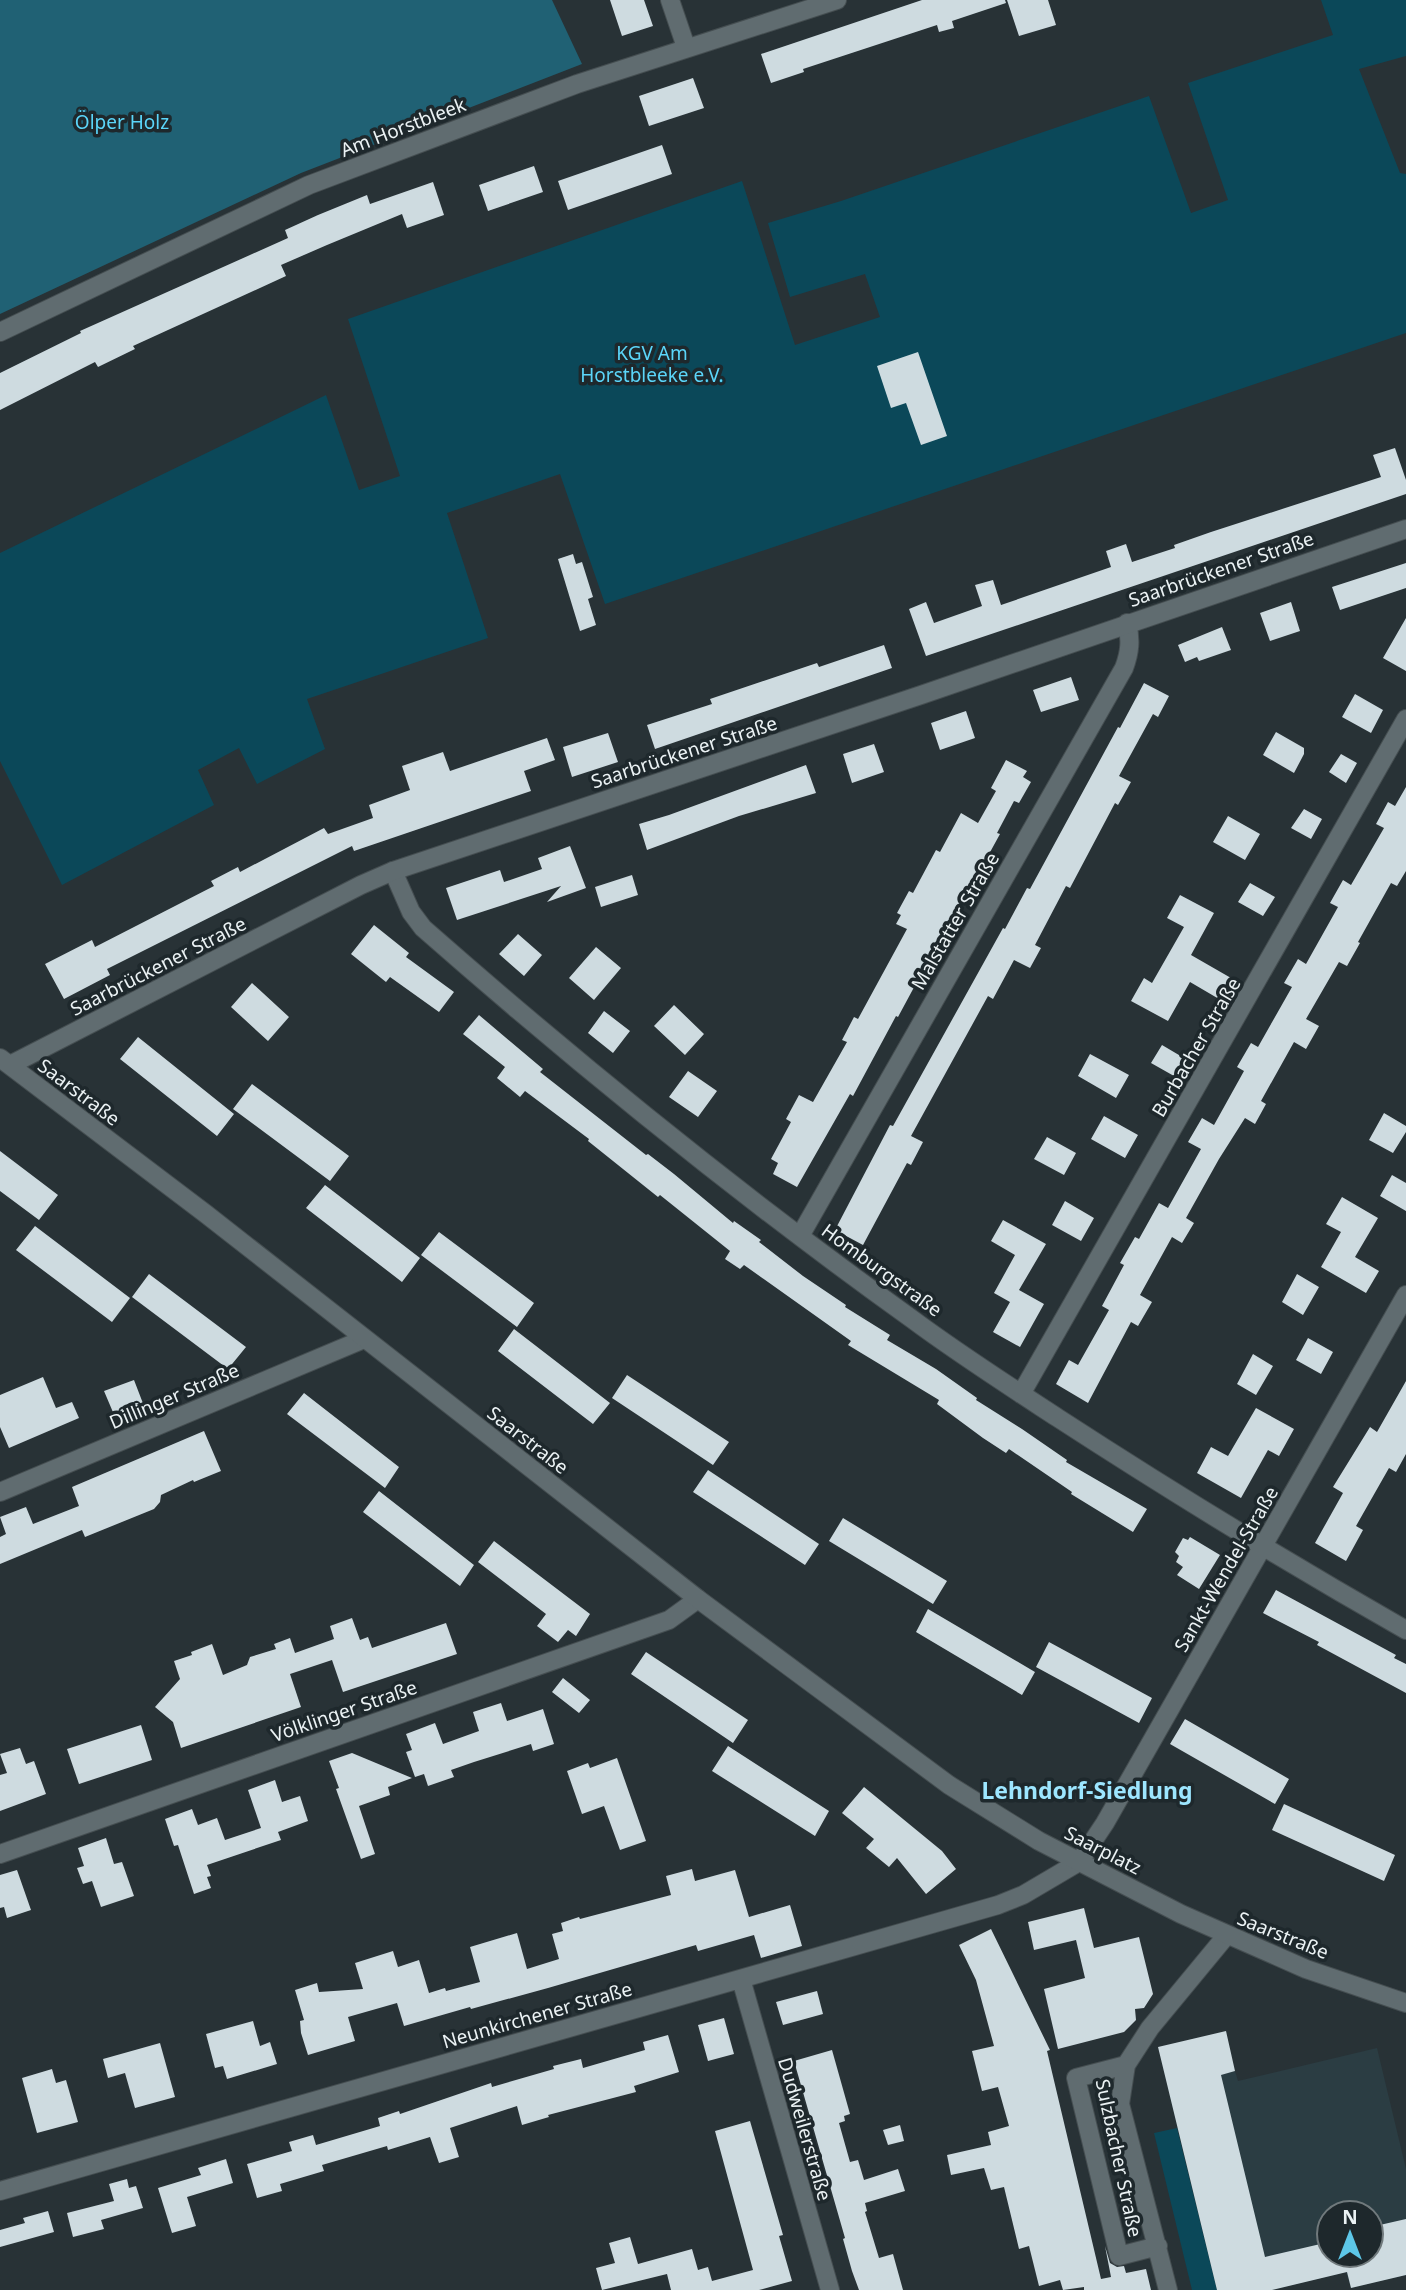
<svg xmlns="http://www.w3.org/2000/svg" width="1406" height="2290" font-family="'Noto Sans',sans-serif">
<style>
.built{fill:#2b3d43;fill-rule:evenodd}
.green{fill:#0b4859}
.forest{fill:#206174}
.building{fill:#cedbe0}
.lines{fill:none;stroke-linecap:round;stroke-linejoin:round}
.minor-casing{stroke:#454e51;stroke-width:20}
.tertiary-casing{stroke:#454e51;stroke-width:20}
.minor{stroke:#606c70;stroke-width:18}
.tertiary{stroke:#606c70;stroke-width:18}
.labels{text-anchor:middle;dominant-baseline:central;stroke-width:7;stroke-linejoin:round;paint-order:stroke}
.park-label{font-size:19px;fill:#5bd5f9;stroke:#1e282c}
.street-label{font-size:19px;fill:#ebf2f4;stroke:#1e282c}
.quarter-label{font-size:23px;font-weight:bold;fill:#9de6ff;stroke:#1e282c}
</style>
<rect width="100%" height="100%" fill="#283236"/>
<path class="built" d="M1377 2048 1406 2169V2275L1351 2288 1346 2272 1272 2290H1217L1168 2088 1235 2071 1238 2081ZM1329 2213H1371V2255H1329Z"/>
<path class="green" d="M1321 0H1406V56L1359 69 1400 173 1406 174V333L605 604 560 474 447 513 488 638 307 699 325 749 257 784 239 748 198 770 214 805 62 885 0 761V553L326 395 359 490 400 476 348 319 742 181 795 345 880 317 865 274 790 297 768 223 841 201 1149 96 1191 213 1228 200 1188 83 1333 35Z
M1177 2128 1217 2290H1192L1154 2133Z"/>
<path class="forest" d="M0 0H552L582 64 301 173 0 314Z"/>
<path class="building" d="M610 0H644L653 26 622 36Z
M922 0H1005L1006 3 952 21 954 28 939 32 937 25 803 69 804 72 771 83 761 54Z
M1007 0H1048L1056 25 1019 36Z
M693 78 704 108 649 126 639 96Z
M662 145 672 174 568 210 558 181Z
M534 166 543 192 488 211 479 185Z
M433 182 444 215 407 228 402 214 327 245 281 265 286 276 133 346 135 349 98 367 95 362 0 410V373L81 333 80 331 288 238 285 230 318 215 367 195 370 204Z
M918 352 947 436 921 445 906 403 891 408 877 366Z
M1395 448 1406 480V494L926 656 909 609 926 602 934 623 982 606 975 585 993 580 1001 605 1111 567 1106 551 1126 544 1132 562 1175 548 1174 545 1211 532 1381 477 1373 455Z
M573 554 576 564 582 562 593 597 588 599 596 625 580 631 558 559Z
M1406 563V588L1340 610 1332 587Z
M1291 602 1300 631 1270 641 1260 613Z
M1406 618V671L1383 658Z
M1222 627 1231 650 1199 661 1197 657 1185 662 1178 645Z
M884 645 892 668 655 749 647 725 712 704 710 699 817 663 819 667Z
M1071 677 1079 700 1041 712 1033 690Z
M1144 683 1169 696 1158 717 1153 714 1119 776 1131 782 1118 805 1115 803 1070 888 1066 886 1035 945 1041 948 1030 968 1014 960 993 999 988 996 911 1136 923 1142 911 1165 907 1163 863 1245 835 1230 890 1125 893 1126 1003 928 1005 929 1027 888 1030 889 1118 727 1120 728Z
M1355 694 1383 710 1371 733 1342 717Z
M966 711 975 738 940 750 931 723Z
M1276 732 1304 748V754L1294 773 1263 755Z
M608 733 618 762 572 777 563 747Z
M547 738 555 760 524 771 531 791 354 851 352 846 107 969 110 975 64 999 45 964 92 940 95 947 214 886 211 881 238 867 240 872 324 828 328 834 373 818 369 805 410 790 402 766 443 752 450 771Z
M874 744 884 772 852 783 843 754Z
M1341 754 1357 763 1346 783 1329 772Z
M1006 760 1027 771 1023 777 1031 782 1019 803 1014 801 997 833 1000 834 966 896 964 895 920 979 919 978 898 1017 896 1016 853 1096 850 1094 797 1187 773 1174 778 1163 771 1159 791 1122 786 1119 799 1095 813 1102 847 1042 842 1040 854 1017 858 1019 907 929 896 924 901 915 897 913 909 891 913 893 936 850 940 852 961 813 978 823 996 791 991 788Z
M806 765 816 793 739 816 647 850 639 824 669 815Z
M1406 787V871L1397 886 1391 883 1358 942 1360 943 1347 966 1339 962 1306 1019 1319 1026 1306 1049 1294 1042 1261 1101 1266 1104 1255 1124 1245 1118 1219 1159 1186 1218 1194 1223 1182 1243 1172 1237 1140 1295 1152 1302 1138 1326 1131 1322 1088 1403 1056 1384 1069 1360 1078 1365 1109 1310 1102 1306 1124 1265 1120 1263 1135 1237 1139 1239 1159 1203 1168 1208 1201 1149 1188 1142 1202 1118 1214 1125 1244 1071 1237 1067 1251 1043 1258 1047 1292 987 1284 983 1298 959 1306 964 1338 907 1330 903 1343 880 1351 885 1384 828 1376 824 1388 802 1395 806Z
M1304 809 1322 819 1311 839 1291 828Z
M1228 816 1260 834 1245 860 1213 842Z
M570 846 586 888 547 902 561 886 457 920 446 888 500 870 504 882 542 869 538 858Z
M632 875 638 895 601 907 595 887Z
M1250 883 1275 897 1263 916 1238 902Z
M1180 895 1214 913 1191 955 1231 978 1219 999 1190 982 1168 1021 1131 1001 1144 978 1152 983 1184 927 1167 918Z
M374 925 409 953 406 957 454 992 439 1012 390 977 386 982 351 954Z
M518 934 542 955 524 976 499 954Z
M596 947 621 968 594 1000 569 978Z
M252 983 289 1017 268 1041 231 1007Z
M674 1005 704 1034 685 1055 654 1026Z
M604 1011 630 1031 613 1053 588 1033Z
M479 1015 543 1069 540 1072 646 1155 648 1154 674 1174 733 1223 734 1221 761 1240 759 1242 803 1276 846 1305 845 1307 890 1335 887 1340 936 1369 977 1398 976 1400 1022 1429 1067 1460 1066 1462 1147 1509 1133 1532 1071 1494 1072 1492 1009 1449 1006 1453 983 1438 937 1404 939 1400 848 1345 851 1341 744 1265 740 1269 725 1259 730 1251 660 1195 658 1197 588 1141 589 1139 525 1091 520 1097 497 1078 505 1067 463 1034Z
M138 1037 234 1114 217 1136 120 1059Z
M1162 1045 1184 1058 1174 1076 1151 1063Z
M1090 1054 1129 1075 1116 1098 1078 1076Z
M688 1071 717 1091 698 1117 669 1097Z
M252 1084 349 1156 330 1181 233 1109Z
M1384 1113 1406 1126V1132L1393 1153 1369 1140Z
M1104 1116 1138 1135 1125 1158 1091 1139Z
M1047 1137 1076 1153 1064 1175 1034 1159Z
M0 1151 58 1195 39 1220 0 1191Z
M1392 1175 1406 1183V1211L1380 1196Z
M325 1185 420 1258 402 1282 306 1208Z
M1342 1197 1378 1218 1355 1257 1379 1271 1366 1293 1321 1267 1341 1232 1326 1224Z
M1065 1201 1094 1218 1081 1241 1052 1225Z
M1003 1220 1046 1244 1019 1290 1044 1304 1020 1347 993 1332 1010 1302 994 1293 1015 1255 991 1241Z
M35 1226 130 1298 112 1322 16 1250Z
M439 1232 534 1303 517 1327 421 1255Z
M149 1274 246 1347 228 1369 132 1297Z
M1297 1274 1319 1287 1303 1315 1282 1302Z
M514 1329 610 1403 593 1424 498 1351Z
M1308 1338 1333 1352 1321 1374 1296 1360Z
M1253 1354 1273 1366 1256 1395 1237 1384Z
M627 1375 729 1442 713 1465 612 1398Z
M43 1377 56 1408 72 1402 79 1418 9 1448 0 1427V1395Z
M134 1380 144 1406 115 1417 104 1391Z
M1406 1381V1454L1396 1472 1389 1468 1356 1526 1363 1530 1346 1561 1315 1543 1343 1493 1333 1487 1370 1427 1377 1432Z
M304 1393 399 1467 385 1488 287 1414Z
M1256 1408 1294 1429 1279 1456 1268 1450 1241 1498 1197 1473 1211 1447 1228 1456Z
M204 1431 221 1471 194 1482 193 1480 161 1495 160 1502 154 1509 85 1537 82 1530 0 1564V1537L6 1534 0 1517 26 1507 33 1524 79 1506 72 1487Z
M708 1470 819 1544 805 1565 693 1492Z
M379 1491 474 1565 460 1586 363 1512Z
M843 1518 947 1581 933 1604 829 1541Z
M1190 1537 1220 1555 1199 1589 1177 1575 1183 1567 1176 1562 1179 1556 1175 1552 1183 1538 1188 1540Z
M494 1541 590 1614 576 1636 568 1630 558 1642 537 1626 546 1614 478 1562Z
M1276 1590 1396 1655 1394 1658 1406 1664V1693L1317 1645 1319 1642 1263 1613Z
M928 1609 1035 1672 1022 1695 916 1632Z
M352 1618 360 1640 368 1637 372 1648 446 1623 457 1654 343 1692 332 1660 290 1674 301 1707 181 1748 173 1722 155 1707 180 1679 174 1661 192 1655 191 1652 212 1644 223 1675 247 1665 250 1657 276 1649 274 1644 290 1638 295 1653 334 1639 330 1626Z
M1049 1642 1152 1698 1139 1723 1036 1667Z
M646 1652 748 1720 733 1743 631 1674Z
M563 1678 590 1700 579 1713 552 1692Z
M501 1703 507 1721 543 1709 554 1744 533 1751 531 1744 474 1762 451 1770 454 1777 428 1786 424 1774 415 1777 406 1752 412 1750 406 1734 435 1723 443 1744 479 1731 473 1712Z
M1185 1719 1289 1779 1275 1804 1170 1744Z
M141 1725 152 1760 79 1784 67 1749Z
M728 1746 829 1811 815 1836 712 1771Z
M20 1748 26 1764 34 1761 46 1794 0 1811V1775L7 1773 0 1754Z
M352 1753 412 1778 388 1787 390 1795 359 1806 375 1854 361 1859 336 1789 339 1788 329 1761Z
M617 1758 646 1841 620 1850 604 1806 582 1814 567 1771 588 1763 590 1768Z
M275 1780 282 1802 300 1796 308 1821 278 1832 281 1840 207 1865 211 1876 207 1877 211 1888 194 1894 178 1845 174 1846 165 1819 192 1809 198 1825 217 1818 225 1840 261 1828 248 1790Z
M864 1787 942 1851 956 1869 926 1894 897 1858 889 1867 866 1848 874 1839 842 1813Z
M1284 1804 1395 1855 1384 1881 1272 1830Z
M106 1838 114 1864 122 1862 134 1896 101 1907 92 1881 83 1884 77 1868 84 1866 78 1848Z
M692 1869 695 1881 735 1870 749 1917 790 1905 802 1946 761 1958 754 1935 698 1951 696 1945 548 1988 471 2009 470 2007 404 2026 397 2003 348 2017 355 2041 308 2055 301 2033 300 2021 304 2020 295 1990 317 1983 319 1992 363 1989 355 1963 393 1951 398 1967 419 1960 429 1993 445 1988 446 1991 480 1982 470 1947 517 1933 527 1969 559 1959 552 1934 563 1931 561 1923 579 1917 580 1919 671 1895 666 1876Z
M17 1870 31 1910 7 1918 4 1907 0 1908V1875Z
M1084 1908 1094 1948 1139 1937 1153 1994 1144 2008 1135 2009 1136 2020 1124 2032 1058 2049 1044 1989 1085 1978 1076 1940 1034 1950 1028 1922Z
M991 1929 1050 2050 1047 2051 1101 2279 1111 2277 1105 2246 1110 2263 1117 2267 1124 2266 1126 2273 1146 2269 1151 2290H1084V2287L1063 2290 1060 2280 1039 2286 1029 2246 1019 2249 1004 2187 991 2190 984 2168 951 2175 947 2155 991 2145 988 2132 1009 2126 998 2087 982 2091 972 2051 994 2046 976 1980 959 1945Z
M817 1991 823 2014 783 2025 776 2002Z
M724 2018 734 2054 708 2061 698 2025Z
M253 2021 260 2046 270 2042 277 2064 227 2079 223 2066 215 2068 206 2034Z
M1226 2031 1235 2071 1221 2075 1265 2257 1329 2242V2255H1371V2227L1406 2219V2275L1351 2288 1347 2272 1272 2290H1217L1158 2047Z
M668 2035 679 2072 634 2086 636 2092 548 2115 549 2117 522 2125 517 2106 450 2128 459 2157 439 2163 430 2137 388 2150 387 2146 322 2165 324 2171 280 2184 282 2191 257 2198 247 2164 292 2151 289 2142 313 2135 316 2145 380 2126 378 2118 399 2111 400 2114 491 2083 492 2087 554 2069 553 2066 581 2059 583 2068 645 2050 643 2042Z
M160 2043 175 2097 135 2108 125 2073 108 2078 103 2059Z
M832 2050 850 2114 844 2116 845 2121 839 2123 850 2162 858 2160 864 2180 898 2169 905 2191 865 2203 867 2211 865 2212 879 2258 893 2254 903 2290H859L852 2271 843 2239 845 2238 794 2061Z
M52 2069 56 2083 66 2080 78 2122 37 2133 22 2078Z
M750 2121 783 2235 779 2236 792 2281 759 2290H671L667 2274 602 2290 596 2268 615 2263 609 2243 630 2237 638 2264 692 2249 698 2270 708 2267 712 2281 753 2270 715 2131Z
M900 2125 904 2141 888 2145 883 2130Z
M226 2159 233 2183 187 2197 196 2226 172 2233 158 2188 201 2175 198 2168Z
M127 2179 129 2188 136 2186 143 2208 101 2220 104 2229 73 2237 67 2213 114 2201 109 2184Z
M48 2211 54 2232 0 2247V2230L25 2223 23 2218Z"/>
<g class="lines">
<defs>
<path id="minor" d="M670 0 686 47
M0 332 309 185 577 84 837 0
M393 871 411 912 423 928C580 1066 742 1197 912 1319 959 1354 1009 1386 1058 1418 1172 1492 1288 1563 1406 1630
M800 1236 1124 668C1130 652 1131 640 1127 623
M1021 1394 1406 719
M0 1492 364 1339
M0 1854 669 1620 698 1599
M741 1979 830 2290
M1126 2065 1076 2078 1119 2256 1158 2246
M0 2191 998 1905 1023 1895 1079 1862 1105 1823 1406 1295
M1168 2290 1120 2104 1126 2065 1150 2028 1226 1936"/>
<path id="tertiary" d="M0 1058 206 1214 698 1599 949 1785 1039 1841 1181 1914 1306 1969 1406 2003
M10 1065 361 885 393 871 921 695 1406 529"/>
</defs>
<use href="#minor" class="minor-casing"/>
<use href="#tertiary" class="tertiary-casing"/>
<use href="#minor" class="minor"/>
<use href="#tertiary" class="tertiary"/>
</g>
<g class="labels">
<g class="park-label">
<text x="122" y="122">Ölper Holz</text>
<text x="652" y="353">KGV Am<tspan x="652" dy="22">Horstbleeke e.V.</tspan></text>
</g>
<g class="street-label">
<text transform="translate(403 127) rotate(-21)">Am Horstbleek</text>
<text transform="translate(1221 569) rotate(-19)">Saarbrückener Straße</text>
<text transform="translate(684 752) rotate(-18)">Saarbrückener Straße</text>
<text transform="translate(955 921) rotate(-60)">Malstatter Straße</text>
<text transform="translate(158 966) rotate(-27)">Saarbrückener Straße</text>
<text transform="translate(1196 1047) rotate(-60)">Burbacher Straße</text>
<text transform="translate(79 1092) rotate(37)">Saarstraße</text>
<text transform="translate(882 1270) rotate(36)">Homburgstraße</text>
<text transform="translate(174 1396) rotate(-23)">Dillinger Straße</text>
<text transform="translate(528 1440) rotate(38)">Saarstraße</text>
<text transform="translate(1226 1569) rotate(-60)">Sankt-Wendel-Straße</text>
<text transform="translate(344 1711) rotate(-19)">Völklinger Straße</text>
<text transform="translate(1103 1850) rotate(27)">Saarplatz</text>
<text transform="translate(1283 1935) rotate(22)">Saarstraße</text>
<text transform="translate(537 2015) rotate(-16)">Neunkirchener Straße</text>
<text transform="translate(805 2129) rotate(74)">Dudweilerstraße</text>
<text transform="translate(1119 2158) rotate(78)">Sulzbacher Straße</text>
</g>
<g class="quarter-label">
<text x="1087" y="1790">Lehndorf-Siedlung</text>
</g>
</g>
<g transform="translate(1350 2234)"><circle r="33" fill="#1e282c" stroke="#70797c" stroke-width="2"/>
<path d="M0-5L12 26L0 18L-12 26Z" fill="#5dc7e8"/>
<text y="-10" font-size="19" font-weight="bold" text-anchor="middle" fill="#ebf2f4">N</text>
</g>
</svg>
